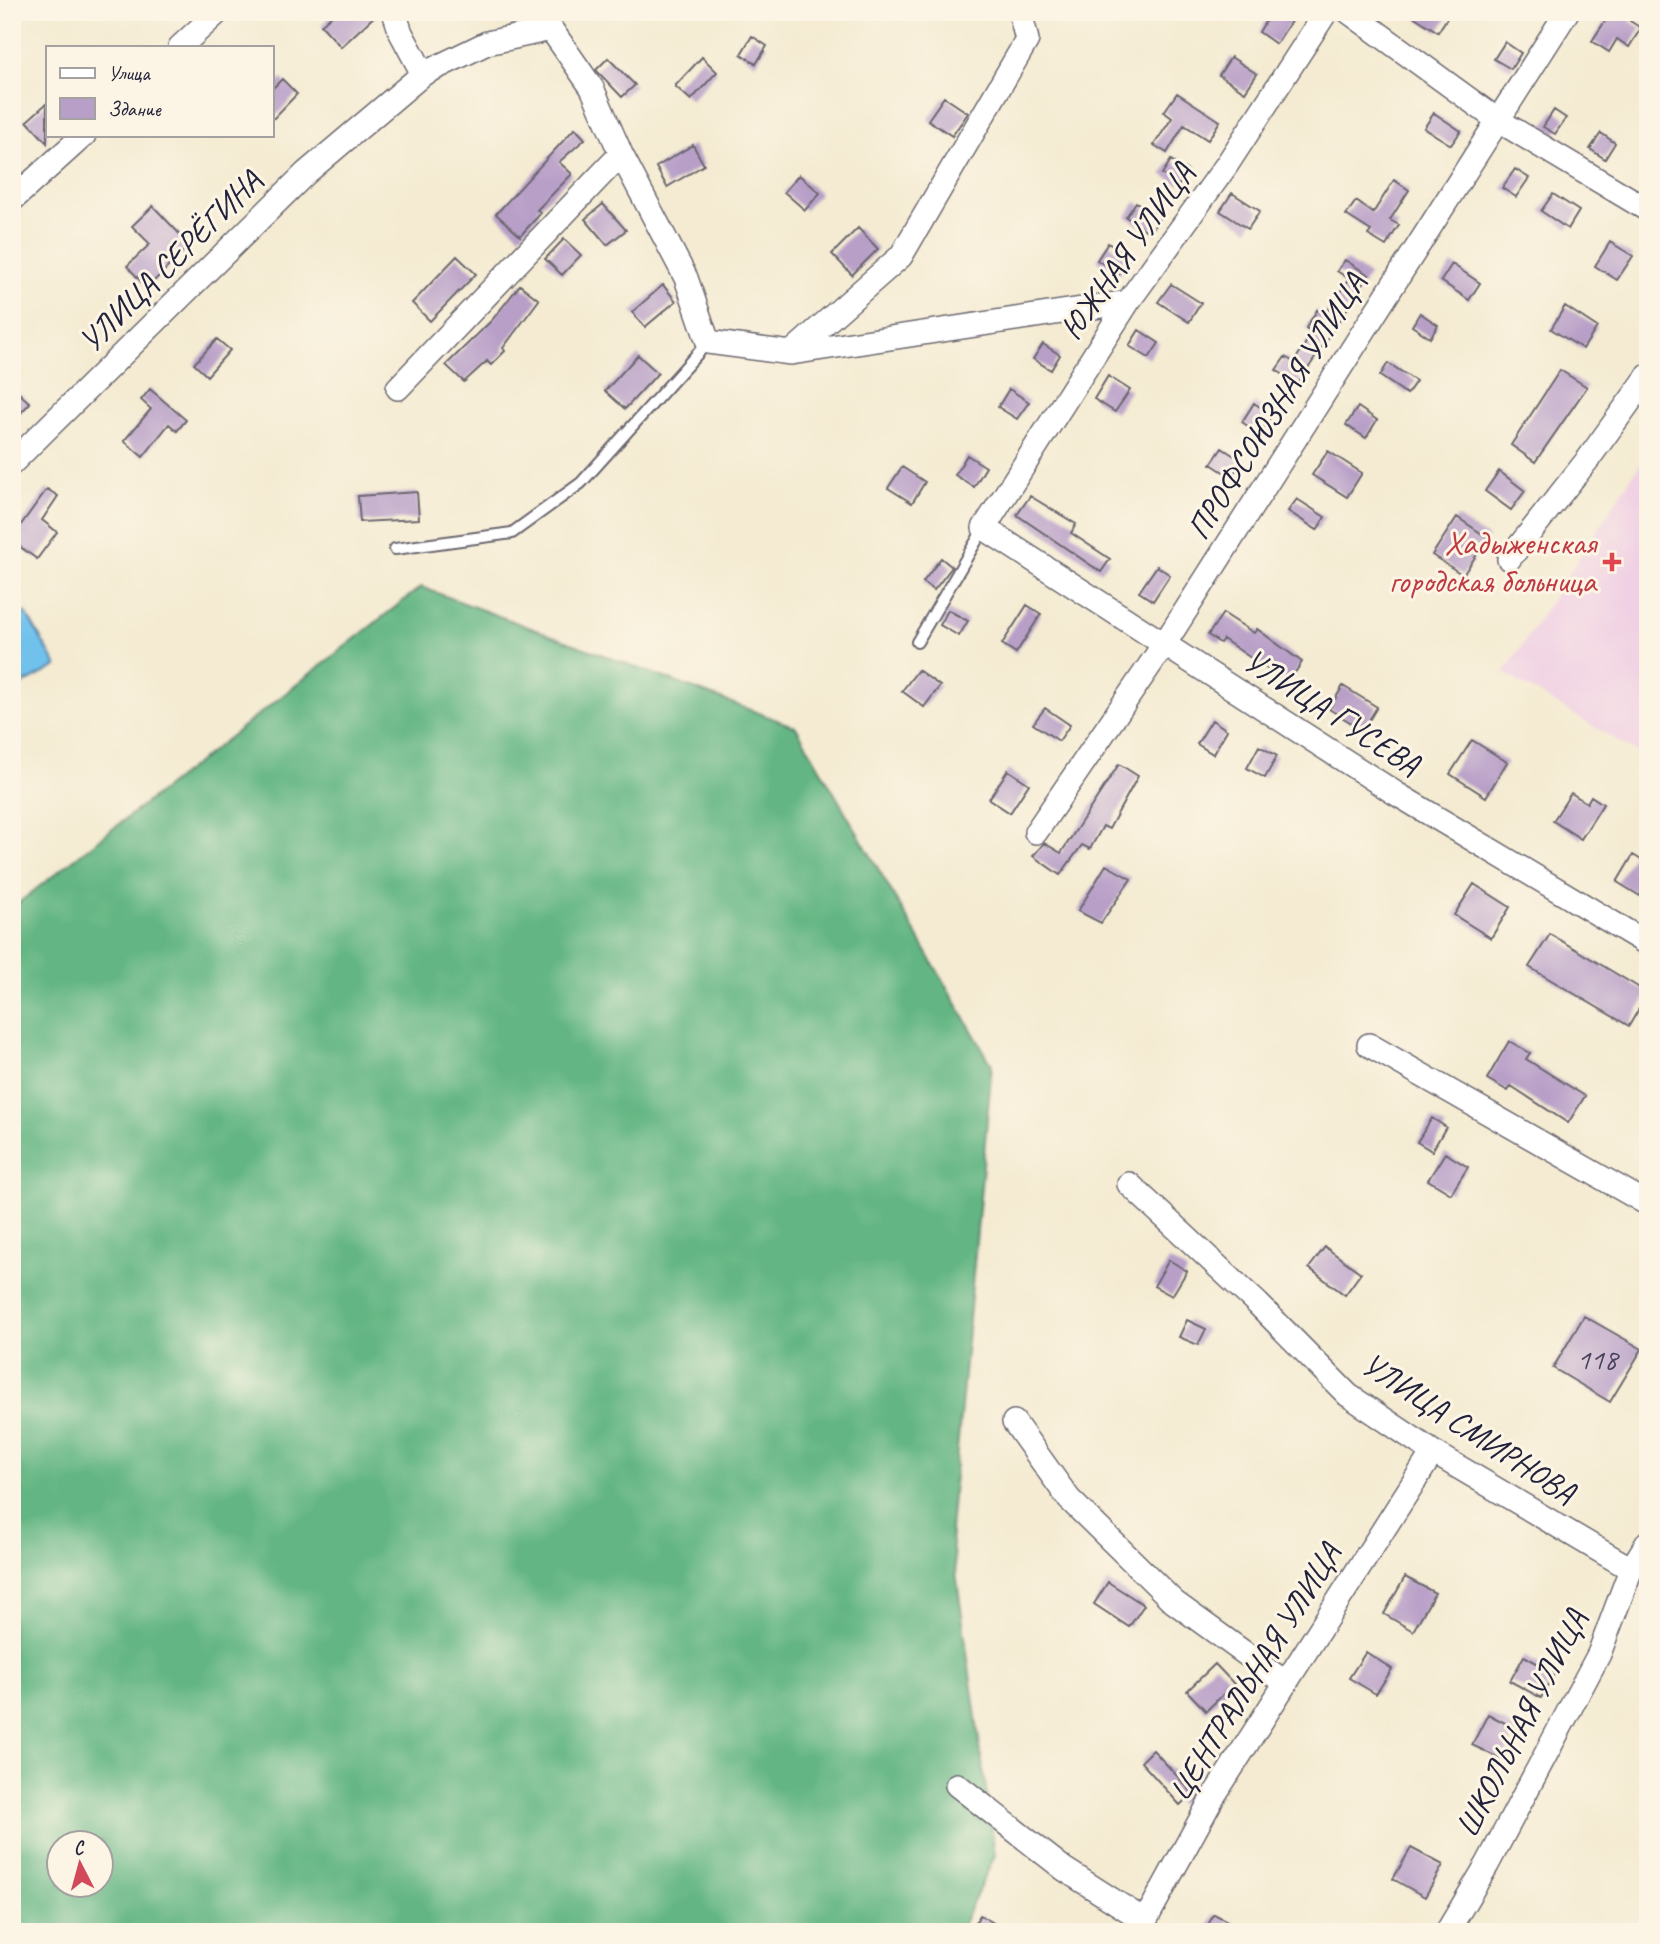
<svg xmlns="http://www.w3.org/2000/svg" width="1660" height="1944" font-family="Caveat,sans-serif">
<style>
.built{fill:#f0d0e4}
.forest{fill:#64b683;stroke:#436c5f;stroke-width:2;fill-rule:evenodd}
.water{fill:#71c1ed;stroke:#4a7294;stroke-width:2}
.building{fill:#b89fc8}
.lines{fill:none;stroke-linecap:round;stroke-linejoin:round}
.lane-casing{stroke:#6c6870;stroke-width:14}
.street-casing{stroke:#6c6870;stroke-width:26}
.lane{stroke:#fff;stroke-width:10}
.street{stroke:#fff;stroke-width:23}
.health-dot{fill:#e0444e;stroke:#fcf5e5;stroke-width:2.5}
.labels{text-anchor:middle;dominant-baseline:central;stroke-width:6;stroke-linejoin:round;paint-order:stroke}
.number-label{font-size:30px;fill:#48415e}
.street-label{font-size:33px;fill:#22223b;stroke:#fcf5e5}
.health-label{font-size:33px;fill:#be3a42;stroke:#fcf5e5;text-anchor:end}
</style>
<rect width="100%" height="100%" fill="#fcf5e5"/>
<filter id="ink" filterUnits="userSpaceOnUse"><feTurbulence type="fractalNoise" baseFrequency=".0143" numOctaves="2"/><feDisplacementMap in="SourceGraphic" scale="14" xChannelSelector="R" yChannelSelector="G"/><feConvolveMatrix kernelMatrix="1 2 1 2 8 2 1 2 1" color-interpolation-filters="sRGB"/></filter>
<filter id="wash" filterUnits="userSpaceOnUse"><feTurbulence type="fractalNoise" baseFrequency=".00686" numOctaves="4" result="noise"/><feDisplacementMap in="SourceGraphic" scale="28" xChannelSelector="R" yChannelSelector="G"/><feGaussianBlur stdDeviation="1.57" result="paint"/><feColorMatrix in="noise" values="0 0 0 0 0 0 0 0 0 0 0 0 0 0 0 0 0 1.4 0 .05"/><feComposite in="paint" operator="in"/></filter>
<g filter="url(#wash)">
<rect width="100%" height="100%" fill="#f4ebd2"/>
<path class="built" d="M1648 452V759L1504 673Z"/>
<path class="forest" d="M421 587 796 727 992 1065 950 1529 995 1855 959 1932H12V908ZM60 1842H102V1884H60Z"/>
<path class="water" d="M12 608 26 613 57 666 12 690Z"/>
<g id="blocks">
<path class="building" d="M335 12H379L341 47 321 25Z
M1271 12H1297L1276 44 1259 32Z
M1407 12H1451L1438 32Z
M1611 12H1636L1630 21 1641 28 1629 47 1617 39 1609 52 1592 41Z
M752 36 767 46 756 64 741 54Z
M1505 42 1521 53 1511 69 1494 59Z
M702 57 717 72 691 100 675 86Z
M1231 57 1257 74 1245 92 1219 75Z
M608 58 635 85 622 97 596 70Z
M282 79 297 94 271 121V90Z
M1177 93 1220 121 1208 140 1184 125 1167 153 1154 145 1172 118 1164 112Z
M944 97 968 113 952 136 928 120Z
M47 103V143L27 121Z
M1554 110 1566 118 1555 134 1543 127Z
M1434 113 1461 131 1451 145 1424 128Z
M575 128 585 139 559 162 572 174 537 210 541 213 520 236 496 214Z
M1601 133 1615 143 1605 159 1590 149Z
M693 145 704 165 667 187 656 167Z
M1171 160 1188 171 1179 185 1162 174Z
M1515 169 1529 178 1516 197 1502 188Z
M799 175 820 193 805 210 784 192Z
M1394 180 1409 190 1390 220 1399 225 1386 246 1368 235 1371 231 1346 215 1356 201 1373 213Z
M1232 193 1260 211 1248 229 1220 211Z
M1553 194 1579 211 1568 229 1541 211Z
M1136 202 1160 217 1150 233 1126 217Z
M603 204 626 230 607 245 585 219Z
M153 206 190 245 147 288 127 266 150 244 132 226Z
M858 228 878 249 852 275 832 254Z
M564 239 581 255 562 275 545 259Z
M1610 242 1633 256 1617 280 1595 266Z
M1108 243 1130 257 1119 274 1097 260Z
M457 256 476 274 430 321 412 303Z
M1345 260 1369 275 1298 384 1276 370 1285 357 1294 362 1312 333 1306 328 1317 310 1325 315 1349 279 1337 271Z
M1452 264 1480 283 1469 300 1441 281Z
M1171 284 1201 303 1189 322 1158 302Z
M520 285 539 300 503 348 505 351 491 365 487 361 464 382 446 365 492 320Z
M663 285 676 301 645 327 632 312Z
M1565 306 1597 327 1583 349 1551 329Z
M1420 313 1438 325 1430 338 1412 326Z
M1139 330 1159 343 1149 358 1129 346Z
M217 339 230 350 207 376 194 364Z
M1043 344 1060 355 1051 370 1033 359Z
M638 355 658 373 625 409 605 391Z
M1388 363 1416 381 1407 394 1380 376Z
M1560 370 1587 387 1535 462 1511 445Z
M1108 376 1130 390 1115 412 1094 399Z
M12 387 30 403 12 422Z
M150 389 186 420 177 431 169 424 143 457 124 441 151 409 141 400Z
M1009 389 1029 402 1017 419 998 407Z
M1254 403 1272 415 1259 434 1242 422Z
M1358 407 1377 420 1366 438 1346 425Z
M1222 448 1242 461 1231 477 1211 464Z
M1328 451 1362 473 1347 497 1312 475Z
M967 455 986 467 974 487 955 475Z
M902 467 925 482 912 503 888 488Z
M1499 471 1525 491 1511 510 1485 491Z
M47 489 58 496 42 520 57 532 37 559 12 541V537Z
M417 492 419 519 360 522 358 496Z
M1030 496 1076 524 1071 533 1110 559 1101 572 1017 515Z
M1297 499 1325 517 1317 530 1288 511Z
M1457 517 1488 538 1463 575 1432 555Z
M941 558 952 567 934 590 923 582Z
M1157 566 1170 575 1153 601 1139 592Z
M1027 605 1041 614 1016 653 1002 644Z
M948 610 968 621 959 636 940 625Z
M1223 613 1254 633 1257 629 1302 662 1288 683 1223 639 1220 643 1208 635Z
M918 670 940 686 924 707 902 691Z
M1343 686 1377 707 1363 730 1329 709Z
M1045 708 1070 725 1059 741 1033 724Z
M1212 720 1227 730 1213 754 1197 744Z
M1472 740 1507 762 1486 797 1450 774Z
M1259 746 1277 756 1265 778 1247 768Z
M1119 764 1138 776 1109 829 1103 826 1090 849 1082 845 1060 875 1033 856 1044 843 1061 853Z
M1008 770 1029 784 1010 813 989 799Z
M1571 793 1587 803 1591 796 1603 804 1581 839 1553 821Z
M1633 855 1648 864V883L1640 896 1617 882Z
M1106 865 1131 879 1101 923 1078 911Z
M1474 884 1510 907 1491 938 1454 915Z
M1550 934 1648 993 1629 1026 1529 967Z
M1509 1041 1530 1053 1526 1059 1585 1096 1568 1123 1511 1086 1508 1091 1487 1079Z
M1432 1118 1446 1127 1432 1151 1417 1142Z
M1445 1153 1468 1167 1451 1194 1428 1180Z
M1325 1247 1361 1273 1345 1295 1309 1268Z
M1169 1260 1187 1271 1172 1296 1154 1286Z
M1584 1316 1642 1349 1610 1402 1553 1368Z
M1187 1320 1206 1329 1198 1345 1179 1337Z
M1405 1577 1435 1593 1413 1631 1384 1614Z
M1108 1582 1144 1605 1129 1627 1094 1604Z
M1366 1652 1392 1669 1376 1694 1349 1678Z
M1524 1656 1555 1673 1541 1698 1510 1681Z
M1215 1664 1234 1684 1206 1711 1187 1691Z
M1488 1714 1518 1730 1503 1760 1472 1745Z
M1153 1750 1193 1793 1180 1805 1141 1762Z
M1411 1848 1443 1865 1425 1897 1393 1879Z
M1214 1914 1248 1932H1204Z
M980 1915 1009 1932H970Z"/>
</g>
</g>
<g filter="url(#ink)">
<use href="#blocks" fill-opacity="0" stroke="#6c6870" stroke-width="2"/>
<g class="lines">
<defs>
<path id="lane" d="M395 549 512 533 581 483 708 342
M917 642 984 528"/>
<path id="street" d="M394 12 401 33 423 74
M1326 12 1226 166 1128 302 984 528 1395 793 1648 944
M1349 12 1496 119 1648 210
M551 29 592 88 621 154 686 278 708 342 791 353 1128 302
M180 47 218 12
M12 200 84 135
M791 353 901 256 1027 40 1020 12
M398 388 621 154
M12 463 306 173 423 74 487 43 551 29
M1509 559 1589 458 1648 376
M1036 832 1165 643 1567 12
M1369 1045 1648 1204
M1129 1184 1258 1304 1348 1395 1433 1452 1631 1569
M1014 1422 1069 1499 1174 1602 1286 1683
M957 1785 1064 1869 1145 1921
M1139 1932 1213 1797 1433 1452
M1447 1932 1487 1865 1599 1654 1631 1569 1648 1542"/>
</defs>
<use href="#lane" class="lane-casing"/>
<use href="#street" class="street-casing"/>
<use href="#lane" class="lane"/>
<use href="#street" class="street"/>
</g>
</g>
<path class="health-dot" d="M1608.5 551.5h7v7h7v7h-7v7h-7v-7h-7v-7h7z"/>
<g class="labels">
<g class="number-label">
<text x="1597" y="1359">118</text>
</g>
<g class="street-label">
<text transform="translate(1127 251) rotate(-55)">ЮЖНАЯ УЛИЦА</text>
<text transform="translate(170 261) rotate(-45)">УЛИЦА СЕРЁГИНА</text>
<text transform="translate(1276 406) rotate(-58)">ПРОФСОЮЗНАЯ УЛИЦА</text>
<text transform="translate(1332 712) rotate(33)">УЛИЦА ГУСЕВА</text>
<text transform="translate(1469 1428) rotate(33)">УЛИЦА СМИРНОВА</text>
<text transform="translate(1254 1672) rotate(-58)">ЦЕНТРАЛЬНАЯ УЛИЦА</text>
<text transform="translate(1521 1723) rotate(-63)">ШКОЛЬНАЯ УЛИЦА</text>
</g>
<g class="health-label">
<text x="1596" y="543">Хадыженская<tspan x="1596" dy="38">городская больница</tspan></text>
</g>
</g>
<rect width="1660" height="1944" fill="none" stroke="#fcf5e5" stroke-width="42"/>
<rect x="46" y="46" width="228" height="91" fill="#fcf5e5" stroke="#a5a1a1" stroke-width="2"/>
<rect x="60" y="68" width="35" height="10" fill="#ffffff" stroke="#a5a1a1" stroke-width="2"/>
<text x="108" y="80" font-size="21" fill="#22223b">Улица</text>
<rect x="60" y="98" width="35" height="21" fill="#b89fc8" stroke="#a5a1a1" stroke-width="2"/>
<text x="108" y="116" font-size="21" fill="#22223b">Здание</text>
<g transform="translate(80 1864) rotate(354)"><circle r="33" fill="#fcf5e5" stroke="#a5a1a1" stroke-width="2"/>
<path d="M0-5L12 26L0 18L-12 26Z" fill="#d1495b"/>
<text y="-10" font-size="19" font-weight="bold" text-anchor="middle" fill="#22223b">С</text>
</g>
</svg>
